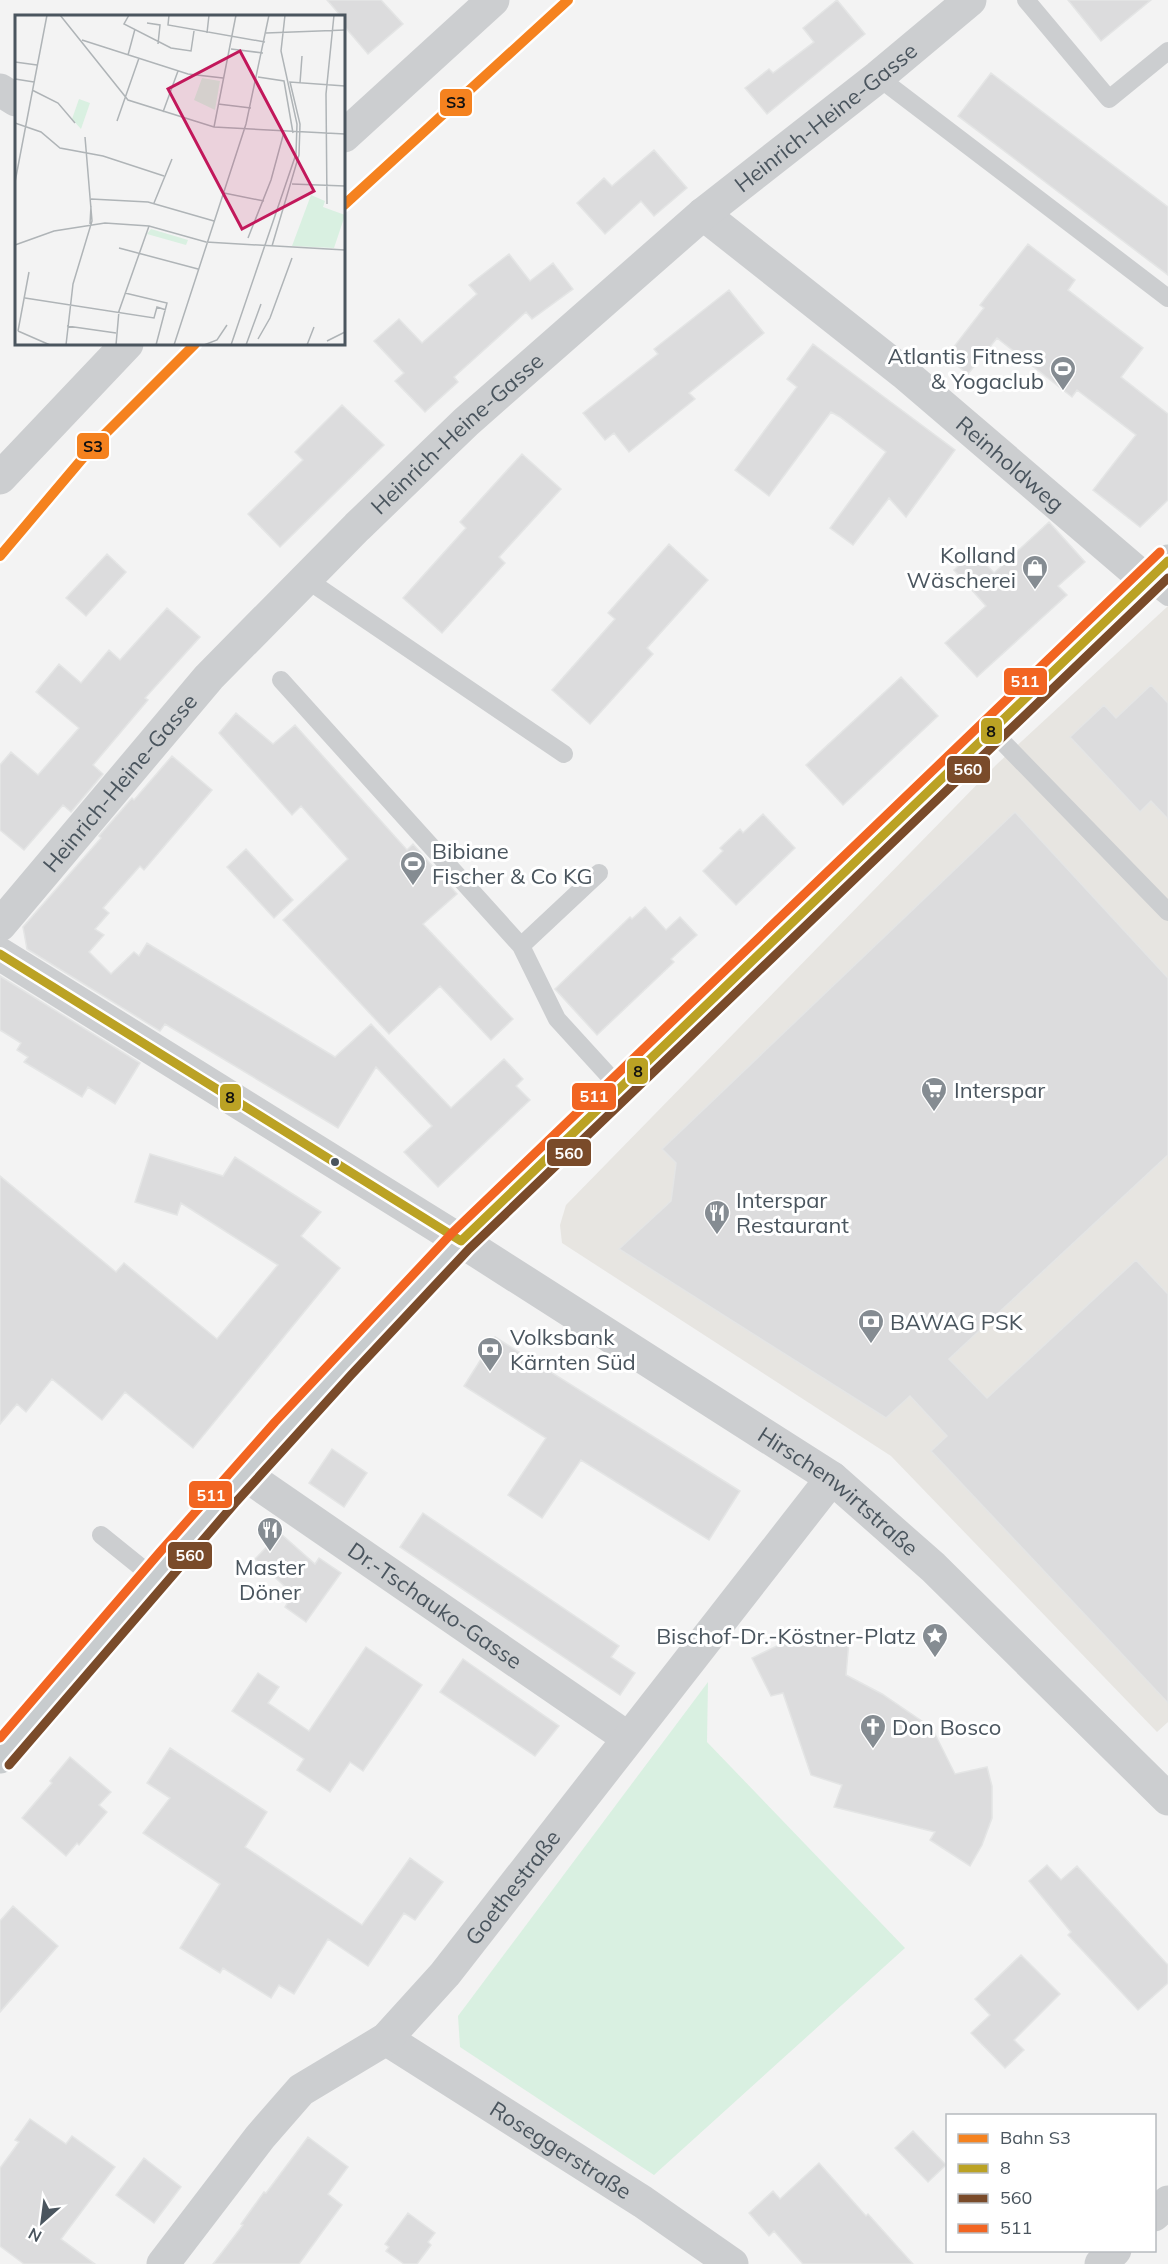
<svg xmlns="http://www.w3.org/2000/svg" width="1168" height="2264" font-family="Mulish,sans-serif">
<style>
.commercial{fill:#e7e5e1}
.green{fill:#d9f0e1}
.building{fill:#dcdcdd;stroke:#e4e5e5;stroke-width:1.5}
.lines{fill:none;stroke-linecap:round;stroke-linejoin:round}
.lane{stroke:#ccced0;stroke-width:18}
.street{stroke:#ccced0;stroke-width:33}
.primary{stroke:#c8ccce;stroke-width:33}
.bus-1-casing{stroke:#fff;stroke-width:14}
.bus-2-casing{stroke:#fff;stroke-width:14}
.bus-3-casing{stroke:#fff;stroke-width:14}
.bus-1{stroke:#bba224;stroke-width:9}
.bus-2{stroke:#7a4b2a;stroke-width:9}
.bus-3{stroke:#f26522;stroke-width:9}
.rail-1-casing{stroke:#fff;stroke-width:15}
.rail-1{stroke:#f5821f;stroke-width:10}
.bus-dot{fill:#4a555e;stroke:#fff;stroke-width:2}
.labels{text-anchor:middle;dominant-baseline:central;stroke-width:6;stroke-linejoin:round;paint-order:stroke}
.street-label{font-size:22px;fill:#4a555e;stroke:#fff}
.poi-label{font-size:22px;fill:#4a555e;stroke:#fff;text-anchor:start}
.inset-road{fill:none;stroke:#afb4b7;stroke-width:1.5}
.view{fill:#c2185b;fill-opacity:0.15;stroke:#c2185b;stroke-width:3}
.inset-edge{fill:none;stroke:#4a555e;stroke-width:3}
.line-badge{stroke:#fff;stroke-width:2}
.badge-label{font-size:16px;text-anchor:middle;font-weight:bold;fill:#fff}
.pale-badge-label{font-size:16px;text-anchor:middle;font-weight:bold;fill:#111}
</style>
<rect width="100%" height="100%" fill="#f3f3f3"/>
<path class="commercial" d="M1168 606V1722L1157 1732 891 1456 562 1243 560 1225 566 1205 996 765Z"/>
<path class="green" d="M708 1682 707 1742 905 1948 654 2175 460 2047 458 2016Z"/>
<path class="building" d="M327 0H381L403 24 368 54 344 26V16H339L340 15Z
M837 0 865 34 767 114 745 88 769 69 773 73 814 42 803 28Z
M1068 0H1151L1101 41Z
M991 73 1168 207V275L958 116Z
M654 150 687 188 654 216 641 201 605 234 577 203 604 178 612 186Z
M1028 244 1075 280 1068 290 1143 348 1121 377 1168 414V500L1140 527 1093 490 1136 435 1077 390 1072 397 997 338 968 374 946 357 984 308 980 305Z
M509 254 530 281 553 263 573 289 532 319 526 312 454 377 458 382 425 412 395 381 404 373 374 341 399 319 422 343 477 294 469 285Z
M729 290 764 333 689 393 695 399 629 452 614 433 605 440 583 413 658 354 654 349Z
M813 344 955 450 906 517 889 498 853 545 830 528 886 452 840 417 831 412 769 496 735 470 797 387 787 379Z
M342 405 384 445 280 547 248 514 303 460 295 452Z
M522 454 561 489 499 557 505 563 442 633 403 598 466 528 460 522Z
M1049 522 1085 562 1058 586 1067 595 977 677 945 643 986 606 954 570 974 551 994 573Z
M669 544 708 580 647 648 653 654 590 724 552 690 615 619 608 613Z
M107 554 126 572 86 616 66 598Z
M167 608 200 637 145 698 148 700 93 765 103 774 71 812 63 805 24 850 0 830V765L11 752 38 775 79 728 36 692 59 664 81 683 109 650 120 660Z
M901 677 938 716 843 805 806 765Z
M1151 685 1168 703V819L1151 801 1140 812 1070 737 1104 705 1116 718Z
M236 713 273 744 295 725 407 850 413 844 457 894 423 924 513 1019 491 1040 440 986 389 1034 283 920 348 859 301 806 292 815 219 733Z
M172 756 212 790 144 870 140 866 103 908 109 913 95 929 104 935 89 952 111 974 134 952 139 956 147 943 335 1057 371 1024 451 1108 504 1059 523 1079 516 1086 530 1100 438 1187 404 1152 432 1126 376 1067 338 1128 165 1024 160 1031 27 949 23 927 101 838 99 836 132 798 134 800Z
M1015 812 1168 978V1155L949 1359 987 1398 1136 1260 1168 1294V1703L931 1451 947 1436 910 1396 886 1418 619 1249 671 1201 676 1163 662 1149Z
M763 814 795 848 736 905 703 871 723 851 720 848 740 829 743 833Z
M246 849 293 900 274 918 227 867Z
M645 907 666 930 680 917 697 935 671 959 674 962 597 1035 555 989 630 917 632 919Z
M0 976 140 1063 115 1104 88 1087 82 1097 24 1062 28 1057 17 1050 21 1043 0 1030Z
M150 1154 223 1176 235 1157 321 1212 301 1236 340 1268 193 1448 125 1392 102 1420 52 1379 26 1412 17 1404 0 1424V1176L116 1272 124 1263 217 1339 278 1265 181 1203 177 1215 135 1202Z
M495 1337 740 1491 709 1540 581 1460 542 1518 508 1495 546 1438 464 1386Z
M332 1449 367 1473 344 1507 309 1483Z
M423 1513 619 1646 611 1657 635 1673 620 1695 400 1547Z
M280 1533 315 1564 319 1558 341 1573 306 1622 285 1607 293 1594 255 1559Z
M849 1640 846 1675 882 1694 932 1728 955 1774 987 1767 992 1786V1818L982 1845 970 1866 930 1840 935 1832 834 1807 842 1785 811 1775 783 1693 771 1696 752 1658 781 1644Z
M366 1647 422 1685 363 1771 350 1762 330 1792 297 1770 304 1759 232 1711 258 1673 279 1687 268 1703 309 1731Z
M463 1659 559 1726 535 1756 440 1692Z
M170 1748 267 1812 245 1847 362 1925 410 1858 443 1882 415 1920 404 1913 368 1966 328 1939 294 1994 279 1985 271 1998 223 1968 220 1973 180 1948 220 1884 143 1833 170 1798 147 1783Z
M70 1757 111 1792 99 1805 107 1812 79 1845 77 1843 66 1856 22 1818 52 1783 50 1781Z
M1047 1865 1061 1880 1077 1866 1168 1965V1983L1138 2010 1068 1935 1071 1932 1029 1881Z
M13 1906 58 1946 0 2012V1921Z
M1021 1955 1060 1994 1014 2040 1024 2050 1005 2068 971 2033 990 2015 975 1999Z
M30 2119 66 2144 72 2136 115 2167 61 2239 95 2264H24L0 2246V2168L19 2142 15 2140Z
M913 2131 946 2165 928 2182 895 2148Z
M308 2137 348 2167 328 2194 342 2205 299 2264H213L243 2225 241 2224 264 2192 266 2193Z
M144 2158 181 2187 154 2223 116 2195Z
M819 2163 866 2216 868 2214 913 2264H803L774 2231 769 2236 749 2213 773 2191 780 2199Z
M408 2213 435 2233 428 2242 431 2245 417 2264H404L386 2251 389 2247 385 2244Z"/>
<g class="lines">
<path class="lane" d="M1026 0 1109 99 1168 51
M878 77 1168 298
M306 579 564 754
M1147 581 1168 597
M281 680 521 946 557 1019 620 1088
M991 730 1168 912
M521 946 599 873
M101 1535 153 1577"/>
<g class="street">
<path d="M0 90 16 100"/>
<path d="M344 136 493 0"/>
<path id="s1" d="M703 214 904 373 1147 581"/>
<path d="M0 478 127 344"/>
<path id="s2" d="M0 925 209 677 357 527 466 422 703 214 878 77 970 0"/>
<path id="s3" d="M0 954 461 1241 832 1478 933 1567 1168 1799"/>
<path id="s4" d="M244 1474 628 1738"/>
<path id="s5" d="M386 2039 643 2202 732 2264"/>
<path d="M1154 2215 1168 2202"/>
<path id="s6" d="M163 2264 260 2137 301 2090 386 2039 445 1974 832 1478"/>
<path d="M1101 2264 1115 2250"/>
</g>
<path class="primary" d="M0 1757C149 1581 300 1406 461 1241L1168 561"/>
<defs>
<path id="bus-1" d="M0 954 461 1241
M461 1241 1168 561"/>
<path id="bus-2" d="M9 1765 235 1503 351 1375 469 1249 1168 578"/>
<path id="bus-3" d="M0 1738 160 1552 275 1422 452 1233 1160 552"/>
</defs>
<use href="#bus-1" class="bus-1-casing"/>
<use href="#bus-2" class="bus-2-casing"/>
<use href="#bus-3" class="bus-3-casing"/>
<use href="#bus-1" class="bus-1"/>
<use href="#bus-2" class="bus-2"/>
<use href="#bus-3" class="bus-3"/>
<defs>
<path id="rail-1" d="M344 205 568 0
M0 556 93 446 195 344"/>
</defs>
<use href="#rail-1" class="rail-1-casing"/>
<use href="#rail-1" class="rail-1"/>
</g>
<defs>
<symbol id="stadium-pin" viewBox="-11 -11 22 30"><path d="M0 17L-7.5 6A9.5 9.5 0 1 1 7.5 6Z" fill="#858c92" stroke="#fff"/><path d="M0-5a6.5 5 0 1 0 0 10a6.5 5 0 1 0 0-10ZM-3.5-1.8h7v3.6h-7Z" fill="#fff"/></symbol>
<symbol id="shop-pin" viewBox="-11 -11 22 30"><path d="M0 17L-7.5 6A9.5 9.5 0 1 1 7.5 6Z" fill="#858c92" stroke="#fff"/><path d="M-5-2.5h2.3a2.7 3.5 0 0 1 5.4 0H5L5.5 6h-11ZM-1.5-2.5h3a1.5 2.3 0 0 0-3 0Z" fill="#fff"/></symbol>
<symbol id="supermarket-pin" viewBox="-11 -11 22 30"><path d="M0 17L-7.5 6A9.5 9.5 0 1 1 7.5 6Z" fill="#858c92" stroke="#fff"/><path d="M-6-5.5h2.5l.6 2H6L4.5 2H-2.5L-4.4-4H-6ZM-1.5 3.2a1.3 1.3 0 1 0 .1 0ZM3 3.2a1.3 1.3 0 1 0 .1 0Z" fill="#fff"/></symbol>
<symbol id="restaurant-pin" viewBox="-11 -11 22 30"><path d="M0 17L-7.5 6A9.5 9.5 0 1 1 7.5 6Z" fill="#858c92" stroke="#fff"/><path d="M-5-6h1v4h1v-4h1v4h1v-4h1v5L-1.5 .5V6h-2V.5L-5-1ZM5-6V6H3V1.5H1.5Q1.5-4 5-6Z" fill="#fff"/></symbol>
<symbol id="bank-pin" viewBox="-11 -11 22 30"><path d="M0 17L-7.5 6A9.5 9.5 0 1 1 7.5 6Z" fill="#858c92" stroke="#fff"/><path d="M-6-4H6V4H-6ZM0-2.3a2.3 2.3 0 1 0 0 4.6a2.3 2.3 0 1 0 0-4.6Z" fill="#fff"/></symbol>
<symbol id="sight-pin" viewBox="-11 -11 22 30"><path d="M0 17L-7.5 6A9.5 9.5 0 1 1 7.5 6Z" fill="#858c92" stroke="#fff"/><path d="M0-6L1.8-2.2L6-1.7L2.9 1.2L3.7 5.4L0 3.3L-3.7 5.4L-2.9 1.2L-6-1.7L-1.8-2.2Z" fill="#fff"/></symbol>
<symbol id="church-pin" viewBox="-11 -11 22 30"><path d="M0 17L-7.5 6A9.5 9.5 0 1 1 7.5 6Z" fill="#858c92" stroke="#fff"/><path d="M-1.2-6h2.4v3.5h3.3v2.4h-3.3V6h-2.4V-.1h-3.3v-2.4h3.3Z" fill="#fff"/></symbol>
</defs>
<g fill-rule="evenodd">
<use href="#stadium-pin" x="1048" y="354" width="30" height="40"/>
<use href="#shop-pin" x="1020" y="553" width="30" height="40"/>
<use href="#stadium-pin" x="398" y="849" width="30" height="40"/>
<use href="#supermarket-pin" x="919" y="1075" width="30" height="40"/>
<use href="#restaurant-pin" x="702" y="1198" width="30" height="40"/>
<use href="#bank-pin" x="856" y="1307" width="30" height="40"/>
<use href="#bank-pin" x="475" y="1335" width="30" height="40"/>
<use href="#restaurant-pin" x="255" y="1515" width="30" height="40"/>
<use href="#sight-pin" x="920" y="1621" width="30" height="40"/>
<use href="#church-pin" x="858" y="1712" width="30" height="40"/>
</g>
<circle class="bus-dot" cx="335" cy="1162" r="5"/>
<g class="labels">
<g class="street-label">
<text stroke="none"><textPath href="#s2" startOffset="1158">Heinrich-Heine-Gasse</textPath></text>
<text stroke="none"><textPath href="#s2" startOffset="672">Heinrich-Heine-Gasse</textPath></text>
<text stroke="none"><textPath href="#s1" startOffset="396">Reinholdweg</textPath></text>
<text stroke="none"><textPath href="#s2" startOffset="186">Heinrich-Heine-Gasse</textPath></text>
<text stroke="none"><textPath href="#s3" startOffset="996">Hirschenwirtstraße</textPath></text>
<text stroke="none"><textPath href="#s4" startOffset="232">Dr.-Tschauko-Gasse</textPath></text>
<text stroke="none"><textPath href="#s6" startOffset="519">Goethestraße</textPath></text>
<text stroke="none"><textPath href="#s5" startOffset="207">Roseggerstraße</textPath></text>
</g>
<g class="poi-label">
<text x="1044" y="356" text-anchor="end">Atlantis Fitness<tspan x="1044" dy="25">&amp; Yogaclub</tspan></text>
<text x="1016" y="555" text-anchor="end">Kolland<tspan x="1016" dy="25">Wäscherei</tspan></text>
<text x="432" y="851">Bibiane<tspan x="432" dy="25">Fischer &amp; Co KG</tspan></text>
<text x="954" y="1090">Interspar</text>
<text x="736" y="1200">Interspar<tspan x="736" dy="25">Restaurant</tspan></text>
<text x="890" y="1322">BAWAG PSK</text>
<text x="510" y="1337">Volksbank<tspan x="510" dy="25">Kärnten Süd</tspan></text>
<text x="270" y="1567" text-anchor="middle">Master<tspan x="270" dy="25">Döner</tspan></text>
<text x="916" y="1636" text-anchor="end">Bischof-Dr.-Köstner-Platz</text>
<text x="892" y="1727">Don Bosco</text>
</g>
</g>
<g transform="translate(15 15)">
<rect width="330" height="330" fill="#f3f3f3"/>
<path d="M64 84 75 88 66 114 57 104ZM136 214 173 225 171 230 132 219Z" fill="#d9f0e1"/>
<path d="M187 63 205 66 200 95 179 85ZM296 180 310 186 308 192 330 200 319 233 277 231Z" fill="#d9f0e1"/>
<path class="inset-road" d="M45 0 113 85 199 112 330 119M114 0 109 9 156 33 176 36 179 16M154 0 153 10 250 27M132 8 145 10 143 29M192 18 194 0M251 18 330 15M67 25 173 59 208 63M216 34 248 38M113 40 120 14M0 47 22 50M243 62 269 66 278 118M0 64 19 67M285 68 287 41M17 75 43 88 60 108M203 89 236 93M148 97 163 56M102 106 124 43M0 108 26 117 45 133 88 141 149 161M199 112 221 0M0 167 32 0M277 169 330 171M209 178 249 186M76 184 133 187 199 206M139 188 157 144M312 189 311 79 319 0M75 209 76 191M233 223 256 165 269 117M0 230 39 216 90 208 134 211 191 227 330 235M257 231 284 140 285 109 275 67 330 71M104 233 183 254M110 278 152 288 141 330M10 283 139 303 142 292 151 295M52 311 101 318M3 316 14 257M3 316 35 330M243 324 255 303 277 243M312 326 330 317M51 330 58 269 77 206 70 122M101 330 104 296 134 211M159 330 231 109 254 0M189 330 202 325 212 310M216 330 281 139 282 109 266 36 270 0M231 330 246 289M292 330 299 312"/>
<path class="view" d="M225 36 299 176 227 214 153 74Z"/>
<rect width="330" height="330" class="inset-edge"/>
</g>
<g class="line-badge">
<rect x="439" y="88" width="34" height="29" rx="6" fill="#f5821f"/>
<rect x="76" y="432" width="34" height="28" rx="6" fill="#f5821f"/>
<rect x="1003" y="667" width="45" height="29" rx="6" fill="#f26522"/>
<rect x="980" y="717" width="23" height="28" rx="6" fill="#bba224"/>
<rect x="946" y="755" width="45" height="29" rx="6" fill="#7a4b2a"/>
<rect x="626" y="1057" width="23" height="28" rx="6" fill="#bba224"/>
<rect x="571" y="1082" width="46" height="29" rx="6" fill="#f26522"/>
<rect x="219" y="1083" width="23" height="29" rx="6" fill="#bba224"/>
<rect x="546" y="1138" width="46" height="29" rx="6" fill="#7a4b2a"/>
<rect x="188" y="1480" width="45" height="29" rx="6" fill="#f26522"/>
<rect x="167" y="1541" width="46" height="29" rx="6" fill="#7a4b2a"/>
</g>
<g class="badge-label">
<text x="1025" y="687">511</text>
<text x="968" y="775">560</text>
<text x="594" y="1102">511</text>
<text x="569" y="1159">560</text>
<text x="211" y="1501">511</text>
<text x="190" y="1561">560</text>
</g>
<g class="pale-badge-label">
<text x="456" y="108">S3</text>
<text x="93" y="452">S3</text>
<text x="991" y="737">8</text>
<text x="638" y="1077">8</text>
<text x="230" y="1103">8</text>
</g>
<rect x="946" y="2114" width="210" height="138" fill="#ffffff" stroke="#b7bbbf" stroke-width="1.5"/>
<rect x="958" y="2134" width="30" height="9" fill="#f5821f" stroke="#b7bbbf" stroke-width="1.5"/>
<text x="1000" y="2144" font-size="18" fill="#4a555e">Bahn S3</text>
<rect x="958" y="2164" width="30" height="9" fill="#bba224" stroke="#b7bbbf" stroke-width="1.5"/>
<text x="1000" y="2174" font-size="18" fill="#4a555e">8</text>
<rect x="958" y="2194" width="30" height="9" fill="#7a4b2a" stroke="#b7bbbf" stroke-width="1.5"/>
<text x="1000" y="2204" font-size="18" fill="#4a555e">560</text>
<rect x="958" y="2224" width="30" height="9" fill="#f26522" stroke="#b7bbbf" stroke-width="1.5"/>
<text x="1000" y="2234" font-size="18" fill="#4a555e">511</text>
<g transform="translate(42 2222) rotate(208)" stroke="#ffffff" stroke-width="4.5" paint-order="stroke">
<path d="M0-4.5L10 22L0 15L-10 22Z" fill="#4a555e"/>
<text y="-9" font-size="16" font-weight="bold" text-anchor="middle" fill="#4a555e">N</text>
</g>
</svg>
